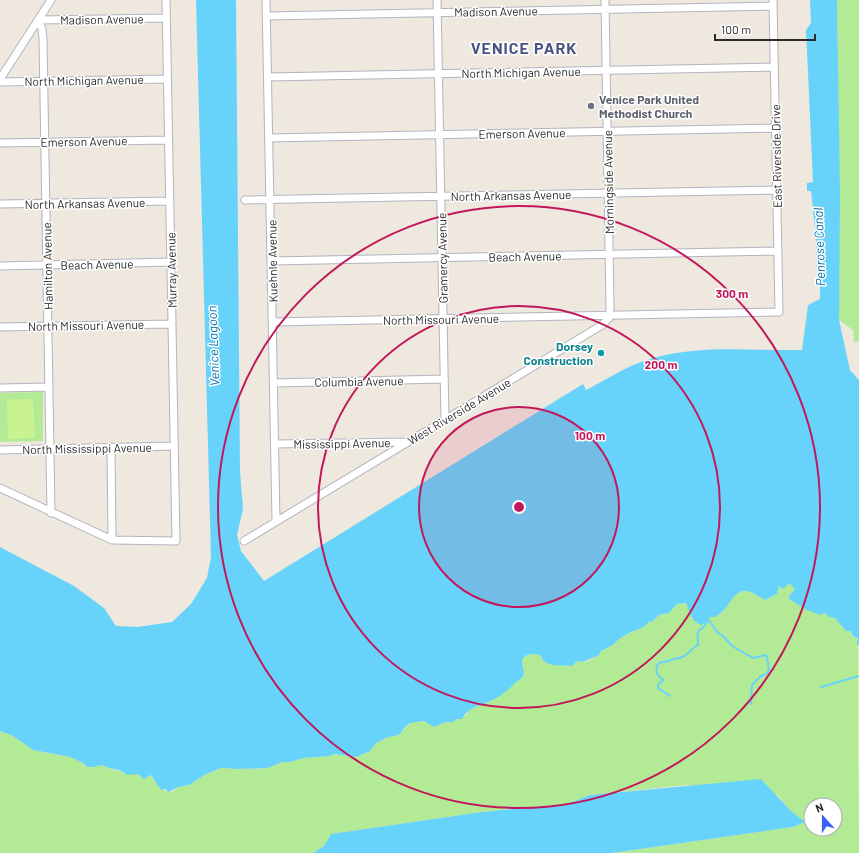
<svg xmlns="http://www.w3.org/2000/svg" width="859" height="853" font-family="Barlow,sans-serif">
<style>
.green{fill:#b2ea96;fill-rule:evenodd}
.pitch{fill:#c9f291}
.water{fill:#68d3fa}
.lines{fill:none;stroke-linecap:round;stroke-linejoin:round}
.stream{stroke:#68d3fa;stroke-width:2}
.minor-casing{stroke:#b2b4c1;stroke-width:9}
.minor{stroke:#fff;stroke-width:7}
.ring{fill:none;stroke:#c2185b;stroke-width:2}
.worship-dot{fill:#6b7280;stroke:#fff;stroke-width:1.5}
.culture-dot{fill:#0f9aa8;stroke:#fff;stroke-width:1.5}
.labels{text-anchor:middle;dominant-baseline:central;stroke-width:3;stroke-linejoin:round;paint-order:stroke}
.street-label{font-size:12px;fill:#2c2c2c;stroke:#fff}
.worship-label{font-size:12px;font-weight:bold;fill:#5b616d;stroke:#fff;text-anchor:start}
.culture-label{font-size:12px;font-weight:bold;fill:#0d838f;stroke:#fff;text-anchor:end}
.water-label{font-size:13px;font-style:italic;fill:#0171ac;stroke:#fff}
.district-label{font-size:16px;font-weight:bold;letter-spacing:1px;fill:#485282;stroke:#fff}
.centre{fill:#c2185b;stroke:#fff;stroke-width:2}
.ring-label{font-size:12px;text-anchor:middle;font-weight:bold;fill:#c2185b;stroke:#fff;stroke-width:3;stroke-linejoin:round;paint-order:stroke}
</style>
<rect width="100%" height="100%" fill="#efe8de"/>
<path class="green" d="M837 0H859V341L854 343 853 330 839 320Z
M43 392V441L0 442V393Z
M789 583 795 589 789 596V599C803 605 808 614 825 613L829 617 835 618 846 631H850L853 637 858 639 859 853H612L793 827 804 822 791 811 777 795 686 785 590 795 567 804 482 812 332 834 324 846 313 853H0V731L13 736 33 750 70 757 83 763 85 766 102 765 107 768 123 772 126 774H138L140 776 147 778 150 775 163 790 172 792 178 787 189 785 206 774 221 768 236 769 268 768 281 762H290L304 758 330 756 334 754 355 757 366 753 376 743 388 737 400 734C411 718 420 719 436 726L446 722H454L456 719H461L468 713V710L473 708 475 706 491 701 516 682C528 676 523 671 522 661 525 653 533 654 540 655L541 659 572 666 577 661 586 662 599 655 601 651 613 645 619 639 631 632 644 627 649 622 653 621 659 615 669 613 677 604 686 603 696 622 711 616 715 617C718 615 722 612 725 609 731 602 735 590 747 591 753 592 759 597 765 600L777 594 779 586ZM811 805H835V829H811Z"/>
<path class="pitch" d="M33 399 35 438 8 439 7 400Z"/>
<path class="water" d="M196 0H236L240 471 243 509 237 535 241 551 264 581 583 384 586 390C604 381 622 369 641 362 693 343 748 351 802 350L808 305 820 299V274L817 273 816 237 811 191H807V183L813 182 806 30 811 23 810 0H837L840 193 839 320 850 370 859 380V646L857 643 858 638 854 637 850 631H846L835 618 829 617 825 613 821 615 807 610 789 599V596L795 589 789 583 783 589 779 586 777 594 765 600C759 597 753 592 747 591 735 590 731 602 725 609 722 612 718 615 715 617H710L706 623 701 625C692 622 689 611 686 603L677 604 669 613 659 615 653 621 649 622 644 627 631 632 619 639 613 645 601 651 599 655 583 662 577 661 572 666C561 665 545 668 540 655 532 654 525 653 522 661 523 671 528 676 516 682 511 688 501 696 493 700 481 706 469 706 462 719H456L454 722H446L434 727 424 721 410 723 405 727 400 734 395 736 388 737 376 743 370 751 359 756 355 757 334 754 330 756 304 758 290 762H282L268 768 236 769 221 768 206 774 189 785 178 787 169 792 165 789 161 790 151 775 144 779 138 774 127 775C121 768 109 770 102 765L93 767H87L83 763 70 757 33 750 13 736 0 731V547L74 586 104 608 116 626 137 627 172 622 191 604 207 578 211 557Z
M761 779 791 811 805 822 793 827 612 853H313L324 846 331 834 482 812 567 804 590 795Z"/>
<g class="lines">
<path class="stream" d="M708 619 718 633 723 636 732 646 753 658 765 655 767 657 769 670 766 674 761 676 752 685 751 704
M821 687 859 676
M670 696 658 688V685L663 680 657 674C656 669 656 664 661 662 666 663 669 660 674 659 689 657 686 652 698 645 696 622 702 635 708 620"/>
<defs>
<path id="minor" d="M266 0 276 521
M437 0 445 420
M267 16 773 6
M268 77 774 67
M0 79 51 0
M0 82 167 79
M269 138 776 128
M0 143 168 140
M245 200 777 190
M0 204 170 201
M272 261 778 251
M0 266 171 262
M273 322 779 312 773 0
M0 327 172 324
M274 383 444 379
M0 388 49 387
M275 444 408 442
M111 447 112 540
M0 450 174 446
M0 488 112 540 176 541 166 0
M51 513 43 38 42 29 38 20 166 18
M244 541 602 325 609 318 610 308 605 0"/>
</defs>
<use href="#minor" class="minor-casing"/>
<use href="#minor" class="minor"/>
</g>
<circle cx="519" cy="507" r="100" fill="#c2185b" fill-opacity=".12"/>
<g class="ring">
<circle cx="519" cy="507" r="100"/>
<circle cx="519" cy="507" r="201"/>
<circle cx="519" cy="507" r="301"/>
</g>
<circle class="worship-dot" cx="591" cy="106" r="4"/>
<circle class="culture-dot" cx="601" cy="353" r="4"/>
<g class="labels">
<g class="street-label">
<text transform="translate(496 11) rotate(-1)">Madison Avenue</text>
<text transform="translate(102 19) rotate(-1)">Madison Avenue</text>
<text transform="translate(521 72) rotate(-1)">North Michigan Avenue</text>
<text transform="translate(84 80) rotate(-1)">North Michigan Avenue</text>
<text transform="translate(522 133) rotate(-1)">Emerson Avenue</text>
<text transform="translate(84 141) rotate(-1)">Emerson Avenue</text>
<text transform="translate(776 156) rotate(-91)">East Riverside Drive</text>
<text transform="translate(608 182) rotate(-91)">Morningside Avenue</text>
<text transform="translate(511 195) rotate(-1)">North Arkansas Avenue</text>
<text transform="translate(85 203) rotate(-1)">North Arkansas Avenue</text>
<text transform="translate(525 256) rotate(-1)">Beach Avenue</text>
<text transform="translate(442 258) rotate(-91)">Gramercy Avenue</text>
<text transform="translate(272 261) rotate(-91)">Kuehnle Avenue</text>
<text transform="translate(97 264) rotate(-1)">Beach Avenue</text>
<text transform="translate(47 266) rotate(-91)">Hamilton Avenue</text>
<text transform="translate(171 270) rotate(-91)">Murray Avenue</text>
<text transform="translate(441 319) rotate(-1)">North Missouri Avenue</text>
<text transform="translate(86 325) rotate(-1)">North Missouri Avenue</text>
<text transform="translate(359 381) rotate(-1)">Columbia Avenue</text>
<text transform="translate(459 411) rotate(-31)">West Riverside Avenue</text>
<text transform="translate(342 443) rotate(-1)">Mississippi Avenue</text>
<text transform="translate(87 448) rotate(-1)">North Mississippi Avenue</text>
</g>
<g class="worship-label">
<text x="599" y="99">Venice Park United<tspan x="599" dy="14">Methodist Church</tspan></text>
</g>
<g class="culture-label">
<text x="593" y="346">Dorsey<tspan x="593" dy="14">Construction</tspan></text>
</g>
<g class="water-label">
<text transform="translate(819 247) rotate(-92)">Penrose Canal</text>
<text transform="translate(213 346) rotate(-92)">Venice Lagoon</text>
</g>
<g class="district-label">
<text x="524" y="47">VENICE PARK</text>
</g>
</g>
<circle cx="519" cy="507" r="6" class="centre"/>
<g class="ring-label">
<text x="732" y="298">300 m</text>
<text x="661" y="369">200 m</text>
<text x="590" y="440">100 m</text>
</g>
<g transform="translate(823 817) rotate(339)"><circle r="19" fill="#ffffff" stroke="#ababab"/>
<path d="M0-3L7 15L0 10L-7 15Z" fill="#3b5fff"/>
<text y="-6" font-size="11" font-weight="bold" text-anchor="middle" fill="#2c2c2c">N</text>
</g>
<path d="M715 34v6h100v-6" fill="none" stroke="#2c2c2c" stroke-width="2"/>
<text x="721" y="34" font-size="12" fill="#2c2c2c" stroke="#ffffff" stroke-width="3" paint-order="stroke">100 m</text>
</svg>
